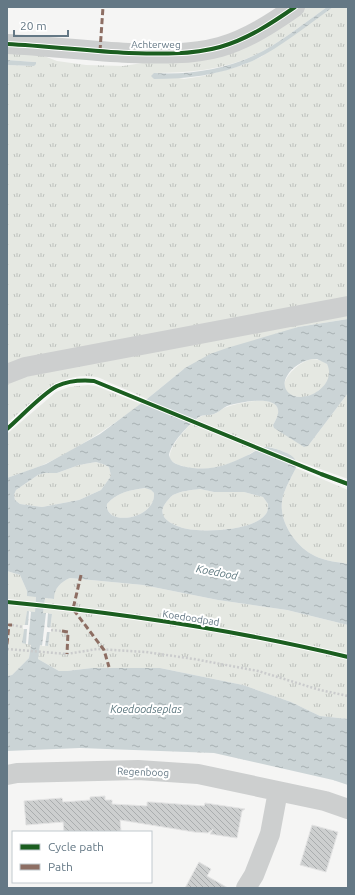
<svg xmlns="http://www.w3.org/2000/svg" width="355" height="895" font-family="Ubuntu,sans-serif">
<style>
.grass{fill:url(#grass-tufts)}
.water{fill:url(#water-ripples);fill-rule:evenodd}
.pier{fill:#f5f5f4}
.building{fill:url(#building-back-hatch);stroke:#e4e4e4}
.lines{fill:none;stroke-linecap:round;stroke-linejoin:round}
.path{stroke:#cacbcc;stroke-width:2.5;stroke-dasharray:2 2;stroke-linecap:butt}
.street{stroke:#cdcfcf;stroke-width:20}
.quiet{stroke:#8d6e63;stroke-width:3;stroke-dasharray:6 3;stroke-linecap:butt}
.cycleway-casing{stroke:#fff;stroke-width:6}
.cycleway{stroke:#1b5e20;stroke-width:4}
.labels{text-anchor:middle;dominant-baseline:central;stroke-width:4;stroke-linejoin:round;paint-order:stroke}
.street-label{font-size:10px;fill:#647885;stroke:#fff}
.water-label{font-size:11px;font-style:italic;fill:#607a81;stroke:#fff}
</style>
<defs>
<pattern id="grass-tufts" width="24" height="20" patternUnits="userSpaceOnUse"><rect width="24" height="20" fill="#e5e8e2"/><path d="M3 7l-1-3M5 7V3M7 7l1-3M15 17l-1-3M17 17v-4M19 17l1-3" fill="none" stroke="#bdc1bd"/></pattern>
<pattern id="water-ripples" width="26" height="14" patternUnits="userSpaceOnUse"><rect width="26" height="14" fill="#cbd4d6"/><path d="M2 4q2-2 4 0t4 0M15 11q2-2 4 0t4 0" fill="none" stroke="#a8b1b3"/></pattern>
<pattern id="building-back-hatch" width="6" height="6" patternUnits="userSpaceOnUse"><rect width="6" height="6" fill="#cdcfcf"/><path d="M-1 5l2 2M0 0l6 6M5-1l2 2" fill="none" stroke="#aaadae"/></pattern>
</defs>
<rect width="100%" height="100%" fill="#f5f5f4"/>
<path class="grass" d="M303 7H327C303 24 279 44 253 56 222 70 188 73 154 73L184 79 203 76 240 66 261 57 333 7H348V302L7 370V65L34 66V62L7 60V48L44 56 57 61 86 65 123 66 162 60Z
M348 311V319L298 327 185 368 147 399C136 394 125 389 113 384 108 382 102 378 96 377 58 370 34 402 7 423V380Z
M312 359C348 361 323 399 300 397 267 394 293 363 312 359Z
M88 385 96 386 141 404C111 426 81 447 47 463 35 469 20 473 7 478V434L56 392 69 387Z
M348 393V479L295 460C290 453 273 446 265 447 259 448 253 452 248 455 227 466 209 472 186 467 179 465 174 464 170 459 167 447 191 421 202 416 206 414 210 416 214 414 218 413 222 408 227 407 237 403 276 394 278 410 279 415 275 421 273 425L308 446Z
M96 462 103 464 109 467 111 476 101 490 79 500 42 507 20 504 15 500 14 495 16 490 38 475 45 473H57L79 465Z
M296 468 348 490V564C338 562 325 561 315 556 294 546 275 517 284 493 287 484 292 476 296 468Z
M146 488 151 490 154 493C156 520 104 527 107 504 117 492 130 490 146 488Z
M200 489 214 492H244L263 497 268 504C268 508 268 512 265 515 252 531 201 533 183 528 172 525 156 517 165 504 167 501 170 497 173 495 181 491 191 490 200 489Z
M7 571 20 575 27 591 36 597 35 612 27 611 23 643 31 644 29 658 12 675 7 676Z
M70 578 143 585 218 600 287 610 348 625V719L320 716 291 702 243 685 160 668H92L67 671H59L38 659 40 645 48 646 52 614 43 613 45 598 53 599C54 588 61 582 70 578Z"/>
<path class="water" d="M327 7H333C308 25 277 50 250 62 219 75 187 79 154 79L151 76 154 73C187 75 223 70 253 56 279 44 303 24 327 7Z
M7 60 34 62H36V64L34 66 7 65Z
M348 319V393L308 446 304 447 274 428 273 425C275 421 279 415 278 410 276 394 237 403 227 406 223 408 219 412 214 414 209 416 204 414 199 417 189 424 171 443 169 455 171 463 176 464 182 466 209 472 223 467 248 455 253 453 258 448 264 447 270 446 288 452 293 457 296 460 297 464 296 468 292 476 287 484 284 493 275 517 294 546 315 556 325 561 338 562 348 564V625L287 610 218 600 143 585 70 578C61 582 54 588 54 599L45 598 43 613 52 614 48 646 40 645 38 659 59 671H67L92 668H160L243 685 291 702 320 716 348 719V785L333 780 214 753 80 748 7 751V676L12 675 29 658 31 645 22 643 27 611 35 612 36 597 27 596V591L20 575 7 571V478L46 464 100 434 147 399 185 368 210 354 227 348 298 327ZM312 359H317L327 364C335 380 318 396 302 397 289 398 280 387 287 376 292 367 302 361 312 359ZM96 462 103 464 109 467 111 476 101 490 79 500 42 507 20 504 15 500 14 495 16 490 38 475 45 473H57L79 465ZM145 488 151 490 154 493C156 520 104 527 107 504 117 492 131 490 145 488ZM200 489 214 492H244L263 497 268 504C268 508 268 512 265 515 252 531 201 533 183 528 172 525 156 517 165 504 167 501 170 497 173 495 181 491 191 490 200 489Z"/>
<path class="pier" d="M29 611 31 612 28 644H26L27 629H23V625H28Z
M46 613H48L47 627 52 628 51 632H47L45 646H42Z"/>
<path class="building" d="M105 796V800H112V804L147 806V802H151L204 806 205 803 245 809 242 811 237 838 210 834 213 829 208 833 194 832 120 820 121 831 113 832H64L63 822 26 825 24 801 62 798 63 802 90 800V797Z
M312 825 338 832 326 872 300 865Z
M199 862 211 869 207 876 228 888H185Z"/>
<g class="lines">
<path class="path" d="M12 625 23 627
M51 630 62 631
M7 649 67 654 97 649 146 652 194 659 258 671 320 690 348 696"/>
<path class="street" d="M7 44C48 46 88 51 129 53 159 54 191 55 220 47 248 39 272 23 295 7
M7 374 25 367 348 306
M7 775 17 773 138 770 198 774 325 801 348 809
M246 888 254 875 270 834 278 791"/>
<path class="quiet" d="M100 51 103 7
M81 575 73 609 104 650 109 667
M62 631 68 632 67 654
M7 644 9 625H12"/>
<defs>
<path id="cycleway" d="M7 44C48 46 88 51 129 53 159 54 191 55 220 47 248 39 272 23 295 7
M7 429C22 416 41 395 57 386 68 381 82 380 94 381L321 474 348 484
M7 602C121 613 236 630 348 657"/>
</defs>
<use href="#cycleway" class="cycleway-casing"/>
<use href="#cycleway" class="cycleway"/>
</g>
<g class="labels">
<g class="street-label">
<text x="156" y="44">Achterweg</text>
<text transform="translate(191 618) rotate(9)">Koedoodpad</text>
<text transform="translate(143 772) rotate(2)">Regenboog</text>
</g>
<g class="water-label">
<text transform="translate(217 572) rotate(11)">Koedood</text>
<text x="146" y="709">Koedoodseplas</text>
</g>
</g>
<rect width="355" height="895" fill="none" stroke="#647885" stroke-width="16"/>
<rect x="12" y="831" width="140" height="52" fill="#ffffff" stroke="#c1c9ce"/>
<rect x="20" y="844" width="20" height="6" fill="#1b5e20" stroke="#c1c9ce"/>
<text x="48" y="851" font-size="12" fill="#647885">Cycle path</text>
<rect x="20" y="864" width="20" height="6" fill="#8d6e63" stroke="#c1c9ce"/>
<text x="48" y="871" font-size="12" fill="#647885">Path</text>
<path d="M14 30v6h54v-6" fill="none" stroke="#647885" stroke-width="2"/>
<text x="20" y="30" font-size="12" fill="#647885" stroke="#ffffff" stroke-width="3" paint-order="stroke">20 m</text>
</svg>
